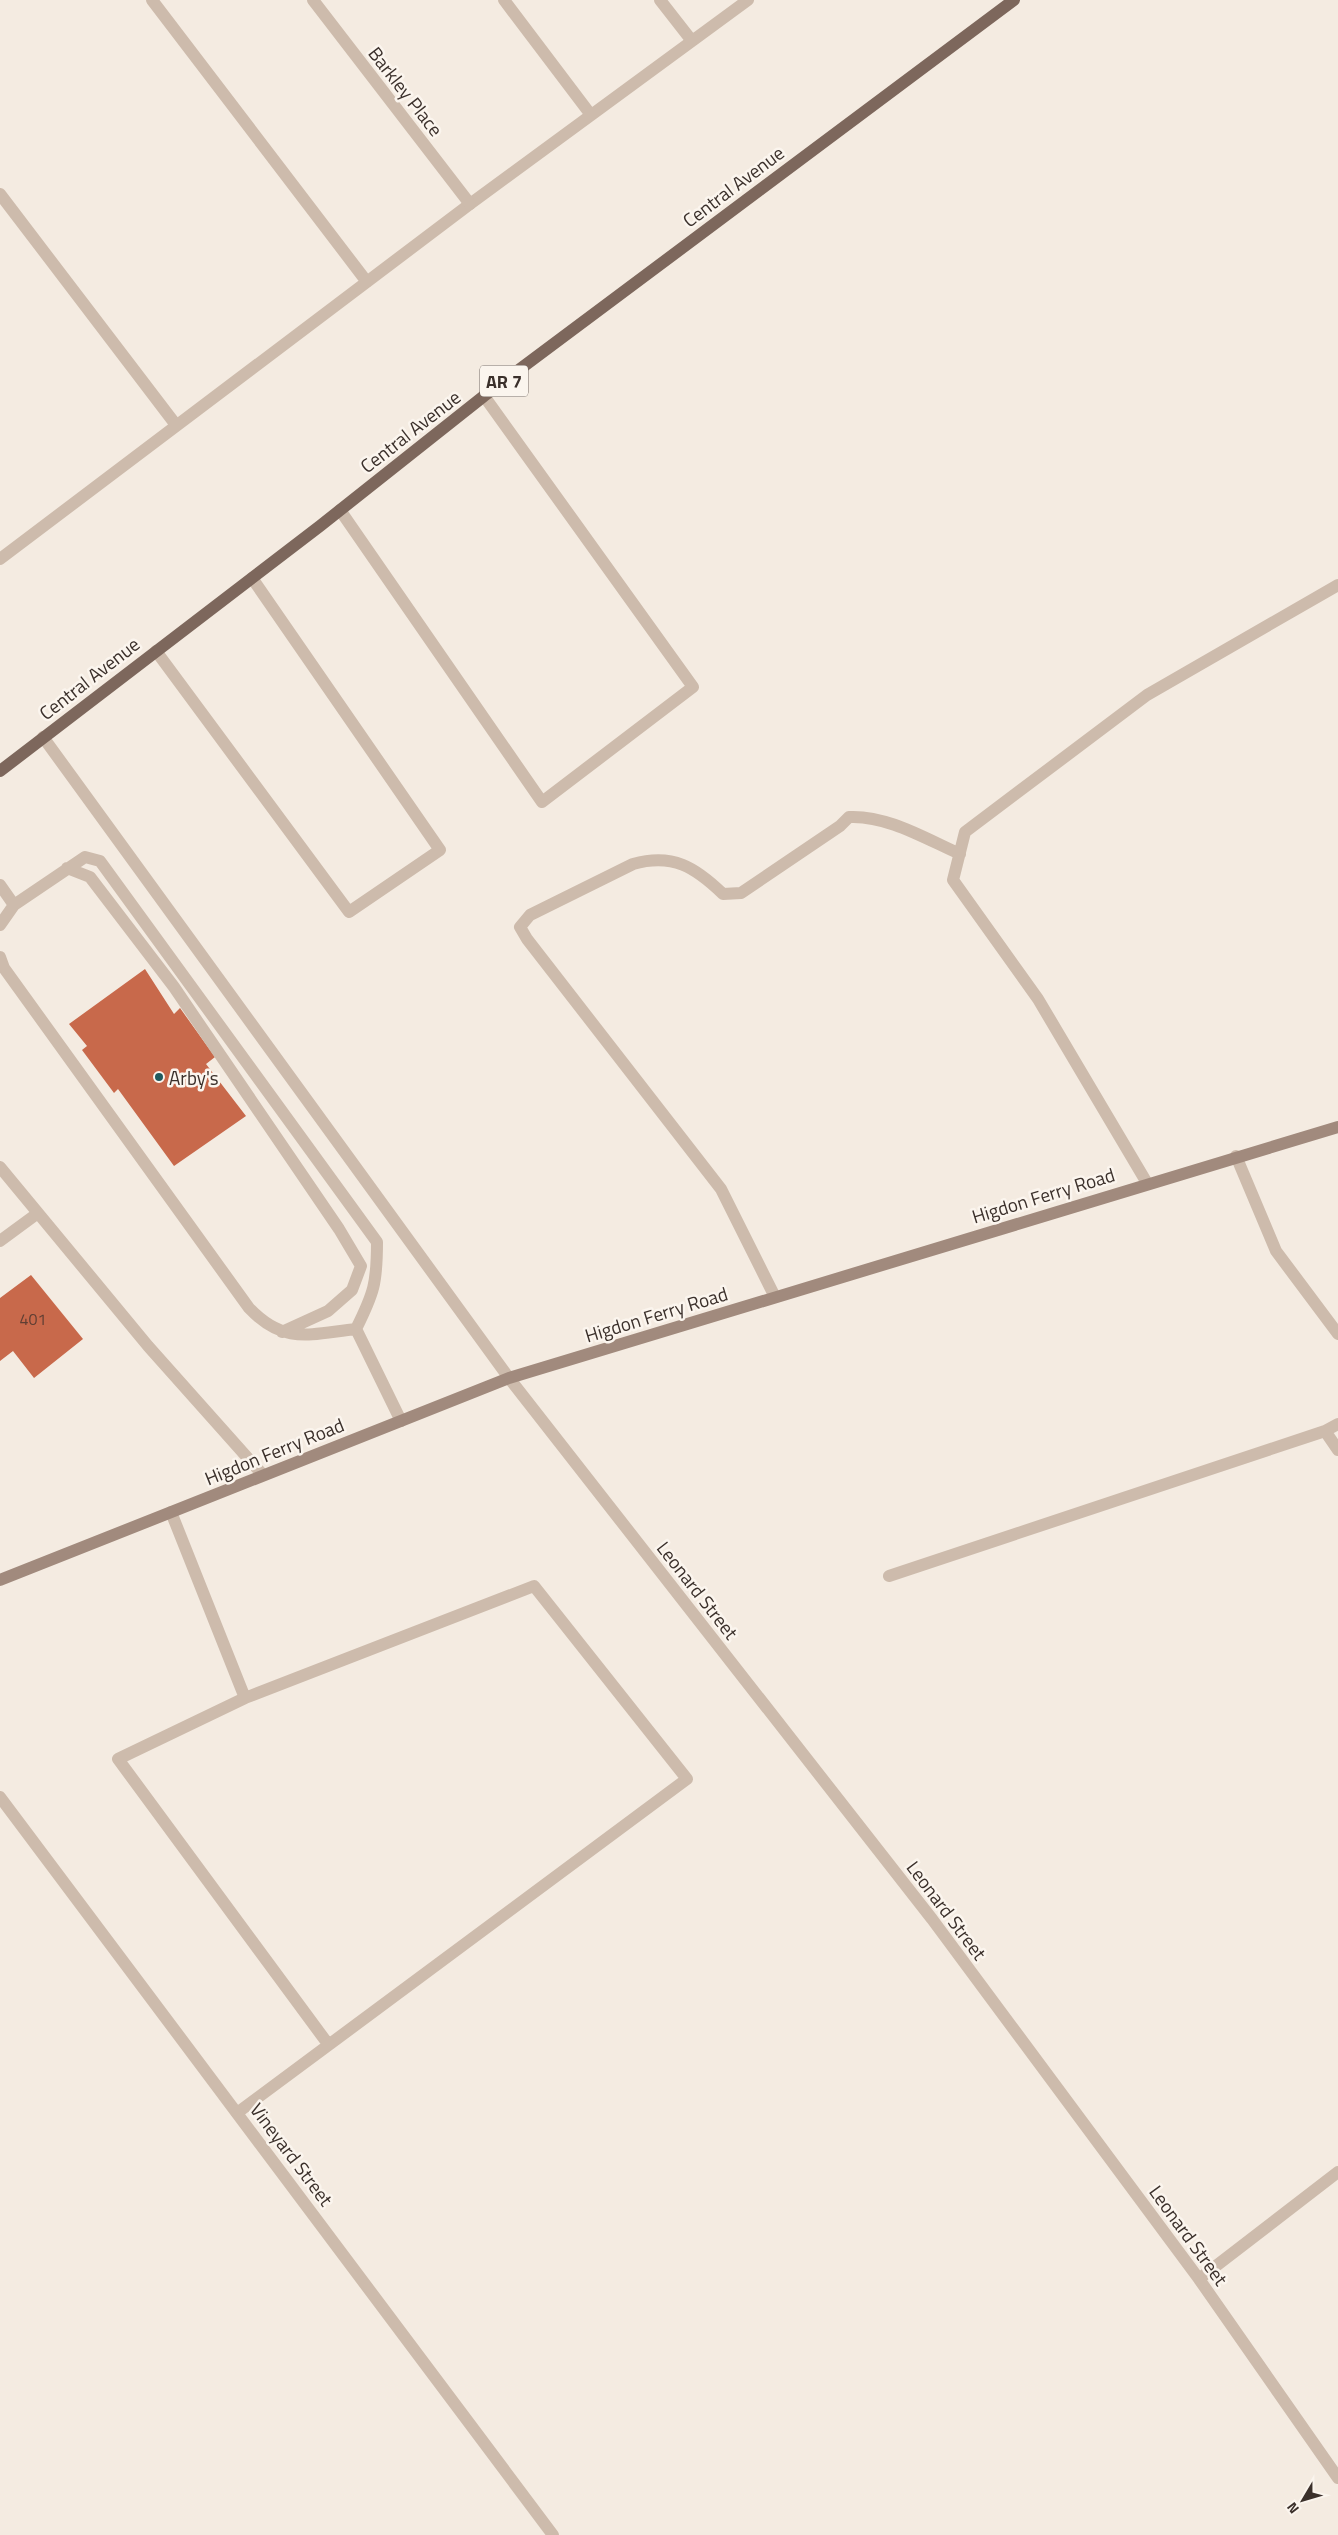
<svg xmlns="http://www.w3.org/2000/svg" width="1338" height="2535" font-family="'Titillium Web',sans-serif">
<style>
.building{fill:#c8694b}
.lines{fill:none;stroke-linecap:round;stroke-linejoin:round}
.service{stroke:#cdbbac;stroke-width:12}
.minor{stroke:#cdbbac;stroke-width:12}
.secondary{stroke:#a18a7d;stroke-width:12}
.primary{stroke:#7d675c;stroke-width:12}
.poi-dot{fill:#1f5a5e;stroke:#fbf5ee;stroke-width:2}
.labels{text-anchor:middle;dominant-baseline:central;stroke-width:5;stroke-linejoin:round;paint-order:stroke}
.number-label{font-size:16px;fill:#5e3e33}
.shield{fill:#fbf5ee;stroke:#756b66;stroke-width:1}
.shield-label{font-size:18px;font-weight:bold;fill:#3b302b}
.street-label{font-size:19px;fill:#3b302b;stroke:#fbf5ee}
.poi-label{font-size:19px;fill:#3b302b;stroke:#fbf5ee;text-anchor:start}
</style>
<rect width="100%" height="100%" fill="#f4ebe1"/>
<path class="building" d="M145 969 174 1014 180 1008 215 1057 206 1064 246 1116 174 1166 118 1089 114 1093 82 1050 87 1046 69 1024Z
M31 1275 83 1339 34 1378 13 1351 0 1361V1298Z"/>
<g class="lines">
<path class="service" d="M152 0 367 282
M504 0 591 115
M660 0 692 41
M0 194 176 425
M340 510 542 802 693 687 484 396
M0 559 470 204 748 0
M156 651 349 912 440 850 252 578
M43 737 509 1378
M67 868 90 877 174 987 339 1229 361 1266 352 1290 328 1311 282 1332
M0 885 14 905
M0 925 14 905 85 857 100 861 377 1242C377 1283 374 1293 356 1329
M0 957 4 968 249 1308C284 1345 310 1334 356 1329
M0 1167 148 1346 263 1475
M1147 1183 1038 999 953 880 965 832 1147 695 1338 585
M0 1241 38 1213
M775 1297 721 1189 527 939 520 927 530 915 633 864C673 853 695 867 723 894L741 893 840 826 849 817C887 815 926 839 960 854
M356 1329 401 1421
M1325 1431 1338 1450
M171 1512 245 1698 534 1586 687 1779 237 2113
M889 1576 1325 1431 1338 1424
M245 1698 118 1759 328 2044"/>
<path class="minor" d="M313 0 470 204
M1236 1156 1276 1251 1338 1334
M509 1378 932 1919 1199 2279 1338 2478
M0 1797 553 2535
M1199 2279 1338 2172"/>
<path class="secondary" d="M0 1580 509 1378 1338 1127"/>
<path class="primary" d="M0 771 320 526 484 396 1014 0"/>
</g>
<circle class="poi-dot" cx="159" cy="1077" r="5"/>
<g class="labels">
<g class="number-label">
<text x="33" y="1319">401</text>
</g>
<rect class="shield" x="480" y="365.5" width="48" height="31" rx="4"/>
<g class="shield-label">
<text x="504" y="381">AR 7</text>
</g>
<g class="street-label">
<text transform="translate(406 91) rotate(52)">Barkley Place</text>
<text transform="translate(733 186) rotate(-37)">Central Avenue</text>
<text transform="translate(410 431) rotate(-38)">Central Avenue</text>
<text transform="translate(89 678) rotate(-38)">Central Avenue</text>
<text transform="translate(1043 1195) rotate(-17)">Higdon Ferry Road</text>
<text transform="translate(656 1314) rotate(-17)">Higdon Ferry Road</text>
<text transform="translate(274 1451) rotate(-22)">Higdon Ferry Road</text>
<text transform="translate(698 1590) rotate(52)">Leonard Street</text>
<text transform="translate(947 1910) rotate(53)">Leonard Street</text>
<text transform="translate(292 2154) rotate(53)">Vineyard Street</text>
<text transform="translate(1189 2235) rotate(54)">Leonard Street</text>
</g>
<g class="poi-label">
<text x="169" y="1077">Arby's</text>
</g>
</g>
<g transform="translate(1303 2500) rotate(232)" stroke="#fbf5ee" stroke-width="4" paint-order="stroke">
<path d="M0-4L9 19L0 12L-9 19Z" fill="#3b302b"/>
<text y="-8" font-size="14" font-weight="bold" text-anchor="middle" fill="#3b302b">N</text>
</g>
</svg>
